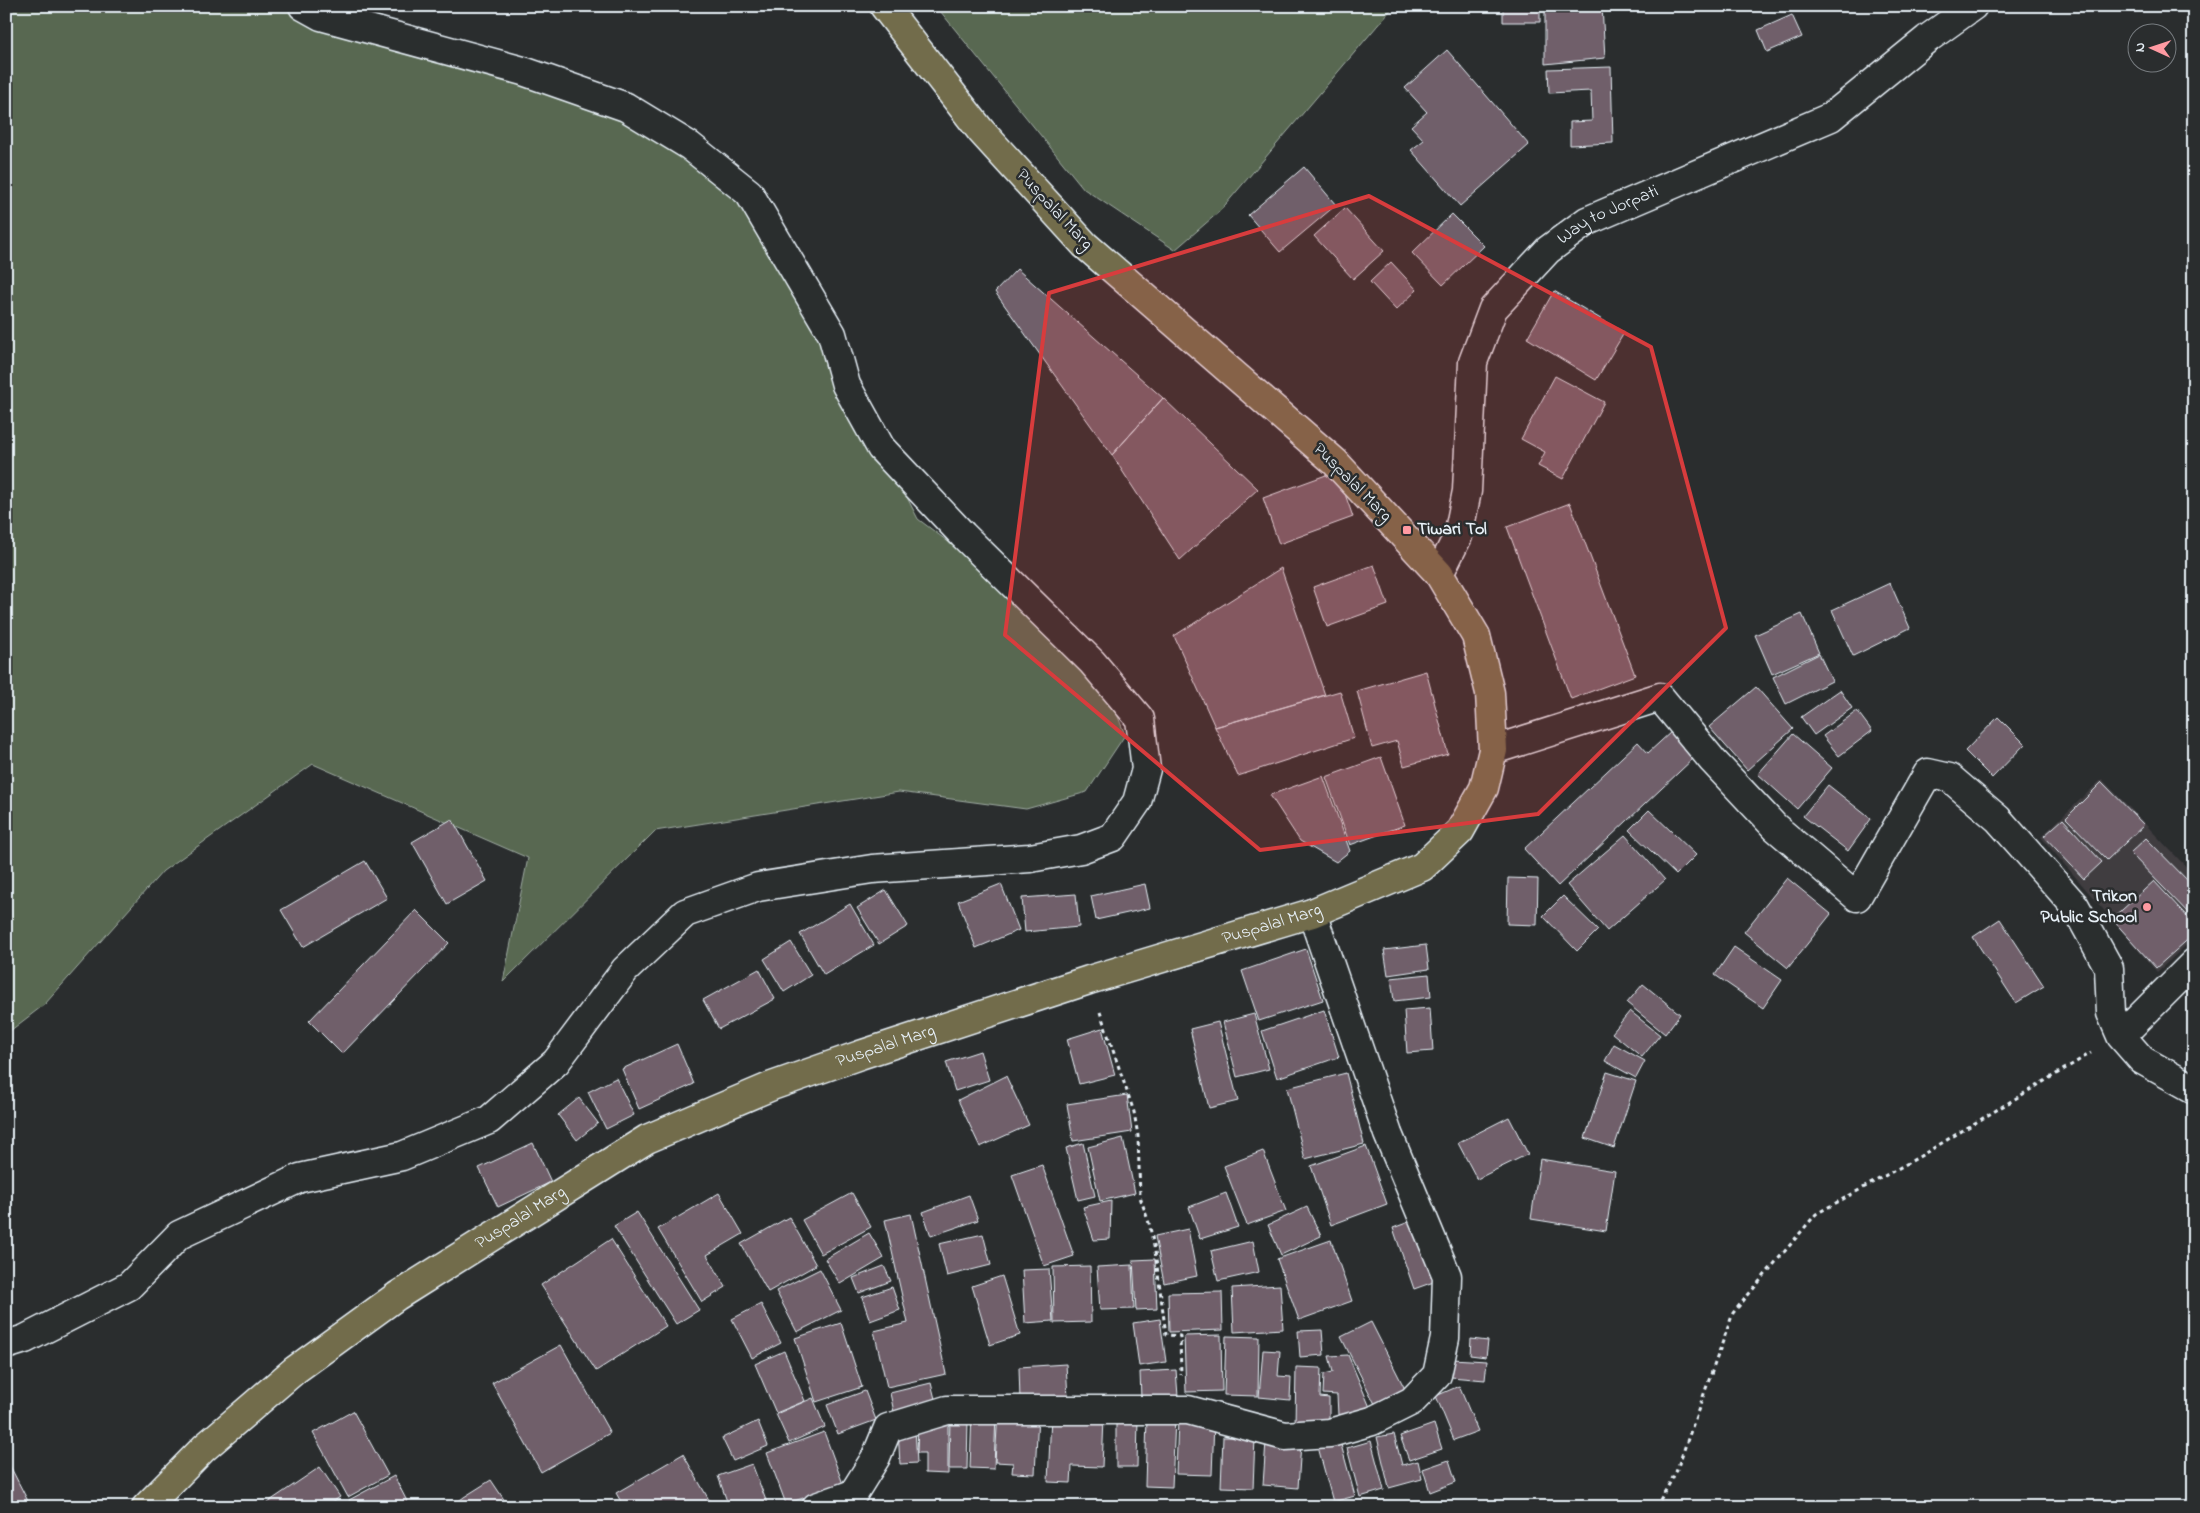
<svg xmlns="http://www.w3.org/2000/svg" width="2200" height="1513" font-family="'Indie Flower',sans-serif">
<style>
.built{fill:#3f3c40}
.green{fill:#586851;stroke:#a0aca4}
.building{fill:#705f6a;stroke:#e8f1f8}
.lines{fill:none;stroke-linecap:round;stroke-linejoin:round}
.minor-casing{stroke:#e8f1f8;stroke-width:31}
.tertiary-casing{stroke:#e8f1f8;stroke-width:31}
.primary-casing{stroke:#e8f1f8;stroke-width:31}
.path{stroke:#e8f1f8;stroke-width:3;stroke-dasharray:4 4;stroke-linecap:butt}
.minor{stroke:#2a2d2e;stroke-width:28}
.tertiary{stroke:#2a2d2e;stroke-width:28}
.primary{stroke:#726c4b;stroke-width:28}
.marked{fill:#d83c3d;fill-opacity:0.2;stroke:#d83c3d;stroke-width:4;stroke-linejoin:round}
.poi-dot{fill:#ff9aa2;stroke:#2a2d2e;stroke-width:2}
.labels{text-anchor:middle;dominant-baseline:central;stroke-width:5;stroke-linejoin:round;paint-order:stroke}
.street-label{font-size:18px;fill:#e8f1f8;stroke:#2a2d2e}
.poi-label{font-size:18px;font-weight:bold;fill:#e8f1f8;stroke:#2a2d2e;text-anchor:start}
</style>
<rect width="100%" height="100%" fill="#2a2d2e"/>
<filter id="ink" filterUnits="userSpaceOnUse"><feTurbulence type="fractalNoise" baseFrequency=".02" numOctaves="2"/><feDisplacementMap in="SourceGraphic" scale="10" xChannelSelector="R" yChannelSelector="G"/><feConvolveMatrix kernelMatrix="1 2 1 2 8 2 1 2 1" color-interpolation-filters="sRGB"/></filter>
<g filter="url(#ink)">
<path class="built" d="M2102 779 2194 875V938L2157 972 2041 837Z"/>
<path class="green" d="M6 6H355L738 165 918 519 1093 651 1125 735 1087 792 1026 809 899 792 655 831 503 982 528 858 313 764 163 871 45 1004 6 1034Z
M936 6H1394L1220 211 1175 250 1084 189Z"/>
<path class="building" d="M1503 6H1540V22H1503Z
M1545 6H1602L1605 58 1545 64Z
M1792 15 1802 37 1767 52 1758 30Z
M1447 50 1529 145 1460 206 1411 150 1424 140 1411 126 1427 112 1405 88Z
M1611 67 1613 143 1570 145V122L1592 121 1591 91 1549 93 1548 69Z
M1304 167 1336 205 1280 252 1248 215Z
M1345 208 1384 251 1353 279 1314 236Z
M1452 214 1484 246 1443 285 1412 253Z
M1391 262 1417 290 1396 310 1370 282Z
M1017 269 1163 398 1112 455 995 292Z
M1554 291 1624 333 1596 380 1527 338Z
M1555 376 1604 402 1563 479 1538 466 1545 452 1521 439Z
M1163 398 1258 489 1180 560 1112 455Z
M1337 471 1353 517 1279 544 1263 498Z
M1570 503 1635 675 1571 699 1507 527Z
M1374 565 1388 605 1327 627 1313 587Z
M1281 568 1325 695 1215 727 1174 636Z
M1890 583 1910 628 1853 656 1832 610Z
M1802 614 1819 653 1772 674 1755 635Z
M1819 654 1832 681 1786 704 1773 677Z
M1426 671 1448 754 1404 766 1397 741 1372 748 1357 691Z
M1756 687 1793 729 1747 770 1709 727Z
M1840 690 1852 708 1814 735 1801 717Z
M1340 691 1354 738 1238 776 1215 727Z
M1857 711 1872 731 1839 756 1823 736Z
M1998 717 2025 744 1992 778 1965 751Z
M1672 731 1696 756 1558 886 1524 849 1638 742 1648 753Z
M1793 734 1832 768 1797 809 1758 774Z
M1381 757 1405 825 1350 845 1326 777Z
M1323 776 1350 851 1336 862 1300 841 1270 795Z
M2102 782 2144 825 2107 860 2066 818Z
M1828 785 1871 819 1848 851 1803 816Z
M1649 810 1696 855 1676 875 1629 830Z
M452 819 487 881 447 904 412 842Z
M2063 819 2102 862 2084 879 2044 836Z
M1625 835 1665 880 1607 931 1567 885Z
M2146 838 2194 887V919L2130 853Z
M365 861 387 898 303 947 281 910Z
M1508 878 1538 879 1537 925 1507 924Z
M1787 878 1831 914 1788 968 1744 932Z
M2154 881 2194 924V934L2156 968 2112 919Z
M1001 884 1019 930 976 948 958 901Z
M1145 884 1150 908 1096 920 1091 896Z
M886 890 908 926 879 944 857 908Z
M1076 894 1079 927 1025 932 1022 898Z
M1563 896 1598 930 1577 951 1543 916Z
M850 904 874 945 824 975 800 934Z
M416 910 449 943 342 1054 309 1021Z
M2000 919 2044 986 2016 1003 1973 937Z
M791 942 811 975 784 992 764 959Z
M1426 945 1429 969 1388 975 1384 950Z
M1734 947 1782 980 1763 1008 1715 975Z
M1306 949 1323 1000 1259 1021 1242 971Z
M759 969 775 999 719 1029 703 1000Z
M1429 974 1431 997 1394 1001 1391 978Z
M1643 984 1680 1014 1665 1034 1627 1003Z
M1430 1008 1433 1051 1407 1053 1404 1010Z
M1324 1010 1339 1057 1277 1078 1262 1031Z
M1630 1011 1660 1035 1642 1057 1612 1033Z
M1254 1014 1269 1069 1237 1077 1223 1022Z
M1218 1022 1238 1101 1209 1108 1190 1029Z
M1102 1028 1115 1075 1079 1084 1067 1039Z
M677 1044 694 1084 639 1109 622 1069Z
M1614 1044 1645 1061 1636 1078 1605 1061Z
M980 1051 989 1080 955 1091 946 1062Z
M1607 1072 1636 1081 1614 1148 1585 1138Z
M1346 1073 1364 1144 1305 1159 1287 1088Z
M1006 1076 1029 1125 980 1147 958 1100Z
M616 1078 634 1115 606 1129 588 1092Z
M1127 1095 1132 1132 1073 1141 1067 1104Z
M579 1098 598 1123 577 1140 558 1115Z
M1509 1117 1528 1154 1477 1179 1458 1143Z
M1123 1138 1135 1193 1100 1201 1088 1147Z
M533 1143 551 1182 498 1207 479 1168Z
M1083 1143 1095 1196 1078 1200 1066 1148Z
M1366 1146 1387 1204 1331 1225 1311 1166Z
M1263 1151 1286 1211 1247 1225 1224 1166Z
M1540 1159 1615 1171 1606 1231 1531 1219Z
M1042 1165 1074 1256 1044 1266 1012 1175Z
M719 1193 743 1234 707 1255 726 1287 702 1302 658 1229Z
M852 1193 871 1227 821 1254 802 1220Z
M1226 1193 1238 1227 1200 1239 1189 1207Z
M969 1195 978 1220 931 1236 923 1212Z
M1111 1201 1110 1239 1094 1240 1083 1207Z
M1307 1207 1321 1236 1281 1255 1268 1225Z
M637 1212 699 1310 676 1324 614 1226Z
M911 1214 946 1374 887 1387 874 1331 908 1323 885 1220Z
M789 1217 816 1265 768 1292 741 1244Z
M1417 1219 1439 1280 1414 1289 1393 1228Z
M1188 1229 1197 1276 1164 1283 1155 1236Z
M869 1233 884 1258 840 1284 825 1259Z
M983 1234 991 1265 947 1276 939 1244Z
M611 1239 666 1326 596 1371 541 1285Z
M1331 1240 1352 1301 1299 1320 1277 1259Z
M1253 1241 1259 1272 1218 1281 1211 1251Z
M1155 1259 1157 1309 1136 1310 1133 1260Z
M1132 1265 1134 1309 1100 1310 1097 1267Z
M884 1266 891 1281 859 1293 853 1278Z
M1090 1266 1091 1322 1054 1323 1053 1267Z
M820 1269 841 1310 797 1332 776 1291Z
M1049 1269 1053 1321 1025 1323 1022 1270Z
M1002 1276 1020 1335 990 1345 972 1286Z
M1280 1285 1283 1329 1234 1332 1232 1288Z
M892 1287 900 1310 870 1321 862 1297Z
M1222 1292 1223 1330 1169 1332 1168 1293Z
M761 1304 781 1343 752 1358 732 1319Z
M1160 1319 1166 1362 1139 1366 1133 1323Z
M1371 1322 1406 1391 1376 1406 1341 1337Z
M841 1323 862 1387 816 1402 795 1338Z
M1322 1330 1324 1355 1300 1357 1298 1331Z
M1221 1335 1222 1391 1186 1392 1184 1336Z
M1226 1336 1259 1337 1258 1396 1224 1395Z
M1471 1339 1488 1341 1486 1357 1470 1355Z
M561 1345 610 1433 541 1472 492 1383Z
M1263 1350 1280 1351 1278 1376 1291 1377 1290 1400 1259 1397Z
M784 1351 805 1401 776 1413 755 1364Z
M1348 1355 1372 1412 1338 1415 1337 1395 1323 1394 1324 1374 1333 1372 1329 1356Z
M1452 1359 1487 1361 1485 1380 1451 1377Z
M1066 1364 1068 1398 1020 1401 1019 1367Z
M1296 1367 1321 1368 1320 1397 1329 1398V1427L1295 1426Z
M1176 1370 1178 1396 1141 1398 1140 1372Z
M931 1383 937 1407 895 1417 890 1393Z
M1459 1386 1478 1431 1454 1440 1436 1396Z
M865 1391 876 1420 838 1434 827 1405Z
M813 1398 825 1427 789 1443 776 1414Z
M353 1411 388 1475 348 1497 313 1433Z
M972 1412 996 1413 994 1469 970 1468Z
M998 1412 1038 1414 1035 1474 1012 1473 1013 1463 995 1462Z
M1051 1416 1104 1418 1102 1467 1072 1466 1071 1483 1048 1482Z
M1116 1416 1138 1417 1137 1467H1116Z
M1147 1417 1175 1418 1172 1487 1145 1486Z
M950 1418H968L967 1469H949Z
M1178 1419 1214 1421 1212 1475 1176 1474Z
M758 1421 768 1446 733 1461 722 1438Z
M918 1424H948V1474L925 1473V1453H917Z
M1434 1424 1442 1449 1409 1460 1400 1436Z
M915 1429 917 1463 900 1464 898 1430Z
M824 1432 843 1484 786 1504 767 1453Z
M1394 1434 1402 1465 1418 1461 1422 1479 1389 1488 1377 1437Z
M1223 1437H1255L1253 1488 1221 1487Z
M1266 1441 1301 1443 1298 1488 1263 1485Z
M1340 1441 1355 1496 1333 1502 1318 1447Z
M1371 1441 1384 1490 1360 1497 1347 1448Z
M683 1454 713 1507H624L616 1493Z
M1449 1460 1456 1482 1430 1492 1423 1469Z
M8 1462 31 1507H6V1463Z
M752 1464 767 1503 757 1507H729L718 1476Z
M320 1467 340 1497 325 1507H261Z
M394 1476 410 1507H352L349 1500Z
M491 1480 509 1507H451L464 1497Z"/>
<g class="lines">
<defs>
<path id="minor" d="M1493 750 1660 697 1713 761 1775 827 1857 897 1928 773 1950 778 1998 819 2075 906 2109 968 2111 1013 2121 1036 2142 1060 2194 1089
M2121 1036 2194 963
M6 1345 25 1339 129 1286 179 1235 300 1178 402 1156 489 1120 556 1062 625 970 685 913 758 887 872 869 1030 858 1081 849 1113 837 1137 802 1146 769 1140 719 1092 662 963 535 881 448 846 385 832 334 749 193 690 146 626 107 523 71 321 16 303 6
M816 1507 853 1494 876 1457 888 1428 947 1410H1188L1285 1436 1330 1433 1372 1421 1412 1401 1437 1375 1445 1338 1447 1276 1388 1134 1312 913"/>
<g id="tertiary">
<path id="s1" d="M1439 574 1458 536 1467 491 1473 362 1493 309 1548 250 1587 221 1831 117 1927 39 1973 6"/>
</g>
<g id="primary">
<path id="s2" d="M146 1507 204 1448 295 1370 397 1296 647 1139 772 1086 860 1055 1089 980 1312 913 1422 867 1460 831 1484 788 1493 750 1490 693 1476 636 1439 574 1335 462 1085 245 981 131 884 6"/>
</g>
</defs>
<use href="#minor" class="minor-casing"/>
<use href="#tertiary" class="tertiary-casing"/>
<use href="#primary" class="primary-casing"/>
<path class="path" d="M1100 1012 1134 1112 1138 1136 1140 1197 1149 1223 1155 1251 1166 1335 1180 1336 1181 1375
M1656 1507 1676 1472 1733 1313 1816 1214 1917 1158 2091 1053"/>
<use href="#minor" class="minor"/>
<use href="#tertiary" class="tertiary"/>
<use href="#primary" class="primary"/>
</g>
</g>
<path class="marked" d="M1369 196 1651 347 1726 628 1538 814 1260 850 1005 635 1049 293Z"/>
<g class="poi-dot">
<rect x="1402" y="525" width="10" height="10" rx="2.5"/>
<circle cx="2147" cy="907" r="5"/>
</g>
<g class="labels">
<g class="street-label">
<text transform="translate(1054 210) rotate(47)">Puspalal Marg</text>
<text stroke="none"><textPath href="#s1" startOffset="425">Way to Jorpati</textPath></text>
<text transform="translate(1352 483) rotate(45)">Puspalal Marg</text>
<text stroke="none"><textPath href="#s2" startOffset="1285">Puspalal Marg</textPath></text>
<text stroke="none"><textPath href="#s2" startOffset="880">Puspalal Marg</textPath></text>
<text stroke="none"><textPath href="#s2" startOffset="475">Puspalal Marg</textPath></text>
</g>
<g class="poi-label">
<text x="1417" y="530">Tiwari Tol</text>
<text x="2137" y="897" text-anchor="end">Trikon<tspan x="2137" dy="21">Public School</tspan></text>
</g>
</g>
<rect width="2200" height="1513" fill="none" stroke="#2a2d2e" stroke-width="25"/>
<rect x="12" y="12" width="2175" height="1488" fill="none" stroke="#e8f1f8" stroke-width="2" filter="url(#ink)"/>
<g transform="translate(2152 48) rotate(273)"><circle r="24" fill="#2a2d2e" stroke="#767b7f"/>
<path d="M0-4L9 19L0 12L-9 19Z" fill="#ff9aa2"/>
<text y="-8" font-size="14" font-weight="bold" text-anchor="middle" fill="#e8f1f8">N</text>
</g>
</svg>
